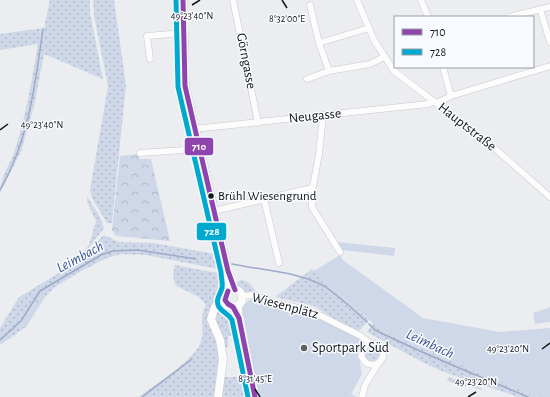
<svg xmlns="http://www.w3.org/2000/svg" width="550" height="397" font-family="'Alegreya Sans',sans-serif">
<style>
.grass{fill:url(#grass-dots)}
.forest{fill:url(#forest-crowns)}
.garden{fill:#cfd8e9}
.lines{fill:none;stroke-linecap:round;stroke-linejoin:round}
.stream{stroke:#9dabc8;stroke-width:1.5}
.minor-casing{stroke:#c8c9ca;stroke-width:7}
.major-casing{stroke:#c8c9ca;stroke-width:9}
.minor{stroke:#fcfcfd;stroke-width:6}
.major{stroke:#fcfcfd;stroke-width:8}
.bus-1-casing{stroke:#f7faff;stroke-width:8}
.bus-2-casing{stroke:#f7faff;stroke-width:8}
.bus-1{stroke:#8e44ad;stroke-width:5}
.bus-2{stroke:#00a9ce;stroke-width:5}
.ticks{fill:none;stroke:#141516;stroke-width:1.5}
.bus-dot{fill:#141516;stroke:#f7faff;stroke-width:1.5}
.poi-dot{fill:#606162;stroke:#f7faff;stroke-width:1.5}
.labels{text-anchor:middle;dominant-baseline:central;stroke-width:3;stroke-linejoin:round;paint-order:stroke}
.bus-label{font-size:13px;fill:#141516;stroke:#f7faff;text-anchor:start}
.street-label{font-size:14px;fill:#141516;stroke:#f7faff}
.poi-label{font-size:14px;fill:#141516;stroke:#f7faff;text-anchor:start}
.water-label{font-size:15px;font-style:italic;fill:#3c558b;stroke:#f7faff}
.ticks-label{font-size:10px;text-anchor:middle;fill:#141516;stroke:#f7faff;stroke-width:3;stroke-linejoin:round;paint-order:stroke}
.line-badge{stroke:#f7faff;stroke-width:1.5}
.badge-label{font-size:11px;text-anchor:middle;font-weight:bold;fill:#fff}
</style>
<defs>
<pattern id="grass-dots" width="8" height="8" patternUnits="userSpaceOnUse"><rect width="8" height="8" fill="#cfd8e9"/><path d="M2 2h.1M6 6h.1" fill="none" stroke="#b1b8c7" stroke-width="1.8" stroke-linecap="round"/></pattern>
<pattern id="forest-crowns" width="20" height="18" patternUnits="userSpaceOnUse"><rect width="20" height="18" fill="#cfd8e9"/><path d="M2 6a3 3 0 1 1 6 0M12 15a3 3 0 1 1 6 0" fill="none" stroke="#b1b8c7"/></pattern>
</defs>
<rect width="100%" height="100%" fill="#ecedf0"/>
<path class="grass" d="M50 0H90V13L103 79 44 54 35 102 21 152 0 193C0 176 10 165 15 150 26 115 32 80 38 44L0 50V34L44 28Z
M93 0H114L126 85 112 223H107L92 198 90 190 108 86 94 16Z
M87 196 100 217 104 228 86 252 79 257 89 245 96 221 87 202Z
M104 235 119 242 154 243 220 255 223 270 146 255 121 254 107 258 83 270 55 287 45 297 36 300 20 325 21 328 26 327 0 345V328L19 297 79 261 91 251 96 242Z
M175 265 224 274V282L215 301 209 324 216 337 220 355 216 397H139C155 384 192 362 200 344 206 331 198 317 206 305L199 297 175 285 173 274Z
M312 269 369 320 357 333 314 306 275 297Z
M242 280 248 282 258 293 243 292 234 283Z
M227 307 235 314 252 397H249L237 328 223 308Z
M221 309 235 329 245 376 247 397H221L224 377H241L236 336H228V347H225C221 336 209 318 221 309Z
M373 323 393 336 538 397H518L449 374 424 363 367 332Z
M365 354a7 7 0 1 1 14 0a7 7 0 1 1-14 0Z
M448 377 482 388V390L450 382 447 380Z"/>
<path class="forest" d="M139 154V159H151L170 241 116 236 112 230 120 156Z
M38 297H45L26 327 21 328 20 325Z"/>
<path class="garden" d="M337 242 395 248 394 256 342 250Z
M340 255 343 260 423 318 500 332 550 328V397H538L393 336 373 323 314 271Z
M257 299 310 313 360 338 359 358 362 374 351 394 357 397H258L242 308 249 300Z
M550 307V322L535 324 533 313Z"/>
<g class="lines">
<path class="stream" d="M0 190C29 140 35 85 43 29
M218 262 222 263
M232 264C260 270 303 272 327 288 341 298 354 310 367 322
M369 324 375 330C425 355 477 375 528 397
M0 340 21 321 40 291 101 255 113 251 138 250 196 259
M142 397 192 359"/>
<defs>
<path id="minor" d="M233 0 258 123
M357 0 374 40 394 71 492 146 550 197
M421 0 428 17
M310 5 319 43
M540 9 550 42
M509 17 550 7
M369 28 319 43 329 71 370 64 384 57
M150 59 147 36 183 33
M443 67 451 96
M307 79 329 71
M437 103 451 96 550 66
M323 116 319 154 312 192V207L340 252
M194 129 428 104 434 101
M140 153 199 149
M264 199 279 263
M214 211 312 188
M242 296 254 295 272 302 311 311 361 336 370 343 378 345 382 348 383 357C380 364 373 367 366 363L361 356 365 346 370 343
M239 304V318L255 397
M362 397 365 385 378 364"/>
<path id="major" d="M183 0 185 86 226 262 228 291
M224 298a9 9 0 1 1 18 0a9 9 0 1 1-18 0Z
M218 397 223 359 220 340 211 319 215 307 224 298"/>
</defs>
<use href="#minor" class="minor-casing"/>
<use href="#major" class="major-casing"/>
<use href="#minor" class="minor"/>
<use href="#major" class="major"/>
<defs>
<path id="bus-1" d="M183 0 185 86 228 271 235 290
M228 291 225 300 228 304 233 307 239 318 255 397"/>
<path id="bus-2" d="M176 0 178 87 221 272C221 277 223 283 222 288 220 295 215 300 219 307 223 313 228 313 232 320L248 397"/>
</defs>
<use href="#bus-1" class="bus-1-casing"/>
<use href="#bus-2" class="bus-2-casing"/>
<use href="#bus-1" class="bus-1"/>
<use href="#bus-2" class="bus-2"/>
</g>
<path class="ticks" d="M282 0 287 8M192 5 200 0M0 130 8 124M542 349 550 343M255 389 260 397M468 397 476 392"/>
<circle class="bus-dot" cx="211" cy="196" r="3.5"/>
<circle class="poi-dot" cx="304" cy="348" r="4"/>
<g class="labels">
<g class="bus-label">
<text x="218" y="196">Brühl Wiesengrund</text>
</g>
<g class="street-label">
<text transform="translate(246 61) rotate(79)">Görngasse</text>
<text transform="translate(315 116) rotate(-6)">Neugasse</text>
<text transform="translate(467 127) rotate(38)">Hauptstraße</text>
<text transform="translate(285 306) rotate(15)">Wiesenplätz</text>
</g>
<g class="poi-label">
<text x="312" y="348">Sportpark Süd</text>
</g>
<g class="water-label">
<text transform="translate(80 257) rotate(-28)">Leimbach</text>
<text transform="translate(430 344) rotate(25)">Leimbach</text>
</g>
</g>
<g class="ticks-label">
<text x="192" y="19">49°23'40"N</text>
<text x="287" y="22">8°32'00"E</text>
<text x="42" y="128">49°23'40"N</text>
<text x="508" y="352">49°23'20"N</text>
<text x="255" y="382">8°31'45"E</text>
<text x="476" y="385">49°23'20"N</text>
</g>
<g class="line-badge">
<rect x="184" y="137" width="30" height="19" rx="4" fill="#8e44ad"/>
<rect x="196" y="222" width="31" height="19" rx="4" fill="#00a9ce"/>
</g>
<g class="badge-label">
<text x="199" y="150">710</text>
<text x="212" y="235">728</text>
</g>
<rect x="394" y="16" width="140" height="52" fill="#f7faff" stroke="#9c9ea2"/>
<rect x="402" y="29" width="20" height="6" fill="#8e44ad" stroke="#9c9ea2"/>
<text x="430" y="36" font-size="12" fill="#141516">710</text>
<rect x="402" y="49" width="20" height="6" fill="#00a9ce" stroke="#9c9ea2"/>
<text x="430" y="56" font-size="12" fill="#141516">728</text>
</svg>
